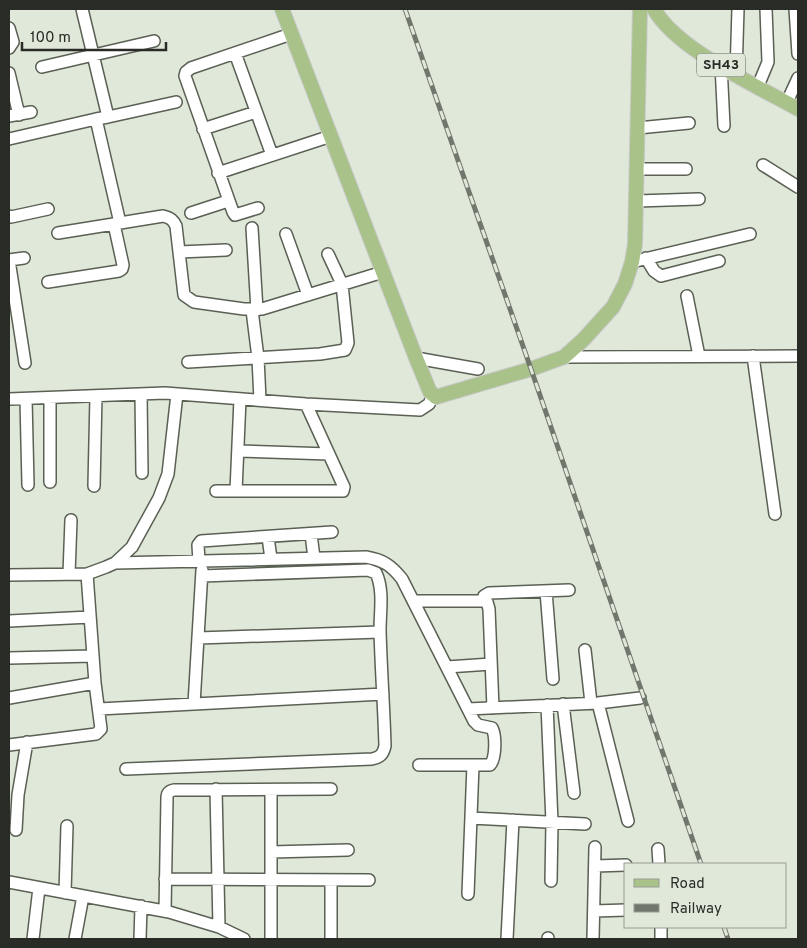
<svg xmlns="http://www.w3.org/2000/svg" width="807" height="948" font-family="Overpass,sans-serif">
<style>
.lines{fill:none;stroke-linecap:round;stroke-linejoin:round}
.minor-casing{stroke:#5a6054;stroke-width:14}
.major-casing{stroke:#c7c8c7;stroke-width:16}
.minor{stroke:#fff;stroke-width:11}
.major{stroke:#a8c28a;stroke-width:14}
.rail-casing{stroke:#72776e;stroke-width:5}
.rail{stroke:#e0e8da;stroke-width:3;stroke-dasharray:9;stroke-linecap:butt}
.labels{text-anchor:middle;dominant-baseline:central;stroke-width:5;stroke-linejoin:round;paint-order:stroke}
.shield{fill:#e0e8da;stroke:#60645c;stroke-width:1}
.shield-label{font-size:14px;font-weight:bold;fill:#292b26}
</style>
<rect width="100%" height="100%" fill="#e0e8da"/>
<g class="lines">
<defs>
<path id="minor" d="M82 9 108 117 96 119 120 223 163 216C171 218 173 220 176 226L184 295 194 302 244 309H262L383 272
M795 9 798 54
M9 28 13 42 9 48
M235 53 272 155
M721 65 724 126
M42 67 154 41
M9 73 19 115
M736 74 738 9
M758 86 768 62 766 9
M787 102 798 78
M9 116 31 112
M108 117 176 102
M638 128 689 123
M203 129 256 112
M9 139 96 119
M763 165 798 187
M638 169H686
M218 173 331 136
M637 201 699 199
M258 208 235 215 233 212 185 76 186 72 191 68 291 34
M191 213 228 201
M9 216 11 217 48 209
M252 228 257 310
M58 233 120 223
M286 234 308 295
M179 252 226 250
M24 258 9 260 25 363
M646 258 654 271 661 276 719 261
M632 262 750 234
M48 282 119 271 122 269 123 265 114 224
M687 296 699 356
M252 310 258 358 260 400
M753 356 775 514
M564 357 798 356
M416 358 478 369
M188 362 320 354 345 350 348 343 342 284 328 254
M141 394 142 473
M50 398V482
M9 399 165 393 306 404 420 410 429 404 433 395
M26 399 28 485
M238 451 329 454
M94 486 96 396
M216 491H343L344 487 306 404
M236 491 240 399
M311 534 314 558
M268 537 271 559
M199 561 198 545 201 541 332 532
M115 563 366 557C383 560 391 565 402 579L474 721 478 725 492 728C496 736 496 758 490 765H419
M69 574 71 520
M9 575 87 574 106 567 115 563 132 547 159 498 168 474 177 394
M546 591 553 679
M413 601H484L487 602 489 609 493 708
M484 601V596L489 593 569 590
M9 621 90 617
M198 638 380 632
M585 650 591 703
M9 658 93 656
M447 667 491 664
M9 698 95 683
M598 703 628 821
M194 704 202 570
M563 704 574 793
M547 705 552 822 551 881
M99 709 383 694
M468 709 598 703 640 698
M9 745 96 734 101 729 95 683 87 574
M126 769 372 759C381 757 383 754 385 746 384 708 381 669 380 630 380 612 384 590 376 573L368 570 202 576
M216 789 219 927
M271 790V939
M471 818 585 824
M16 830 18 795 27 742
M658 849 659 864
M271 852 348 850
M595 866 626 865
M165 879 369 880
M331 880V939
M9 882 169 912 219 927 244 939
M65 893 67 826
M468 894 473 765
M165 911 167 798C167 793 169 791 174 790L331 789
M594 911 626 910
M33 939 39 888
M75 939 83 896
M140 939 141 906
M507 939 513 820
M548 939V938
M593 939 595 847
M661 939V927"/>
<path id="major" d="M282 9 416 358 430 392 436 397 531 369 564 357 583 340 613 307 625 284 632 262 635 244 640 9
M654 9C676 49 757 86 798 109"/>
</defs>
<use href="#minor" class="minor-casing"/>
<use href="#major" class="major-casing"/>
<use href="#minor" class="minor"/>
<use href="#major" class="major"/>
<defs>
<path id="rail" d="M405 9 531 369 701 864
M724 927 728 939"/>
</defs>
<use href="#rail" class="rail-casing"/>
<use href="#rail" class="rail"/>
</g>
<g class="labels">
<rect class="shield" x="697" y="53.5" width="48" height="23" rx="4"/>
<g class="shield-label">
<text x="721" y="65">SH43</text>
</g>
</g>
<rect width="807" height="948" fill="none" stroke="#292b26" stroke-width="20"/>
<rect x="624" y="863" width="162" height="65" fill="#e0e8da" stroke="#979c92"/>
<rect x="634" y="879" width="25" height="8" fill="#a8c28a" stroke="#979c92"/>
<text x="670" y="888" font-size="15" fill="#292b26">Road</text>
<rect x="634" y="904" width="25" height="8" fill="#72776e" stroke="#979c92"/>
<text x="670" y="913" font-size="15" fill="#292b26">Railway</text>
<path d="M22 42v8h144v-8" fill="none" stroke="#292b26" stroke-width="2.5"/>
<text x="30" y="42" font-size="15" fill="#292b26" stroke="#e0e8da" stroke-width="4" paint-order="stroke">100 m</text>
</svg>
